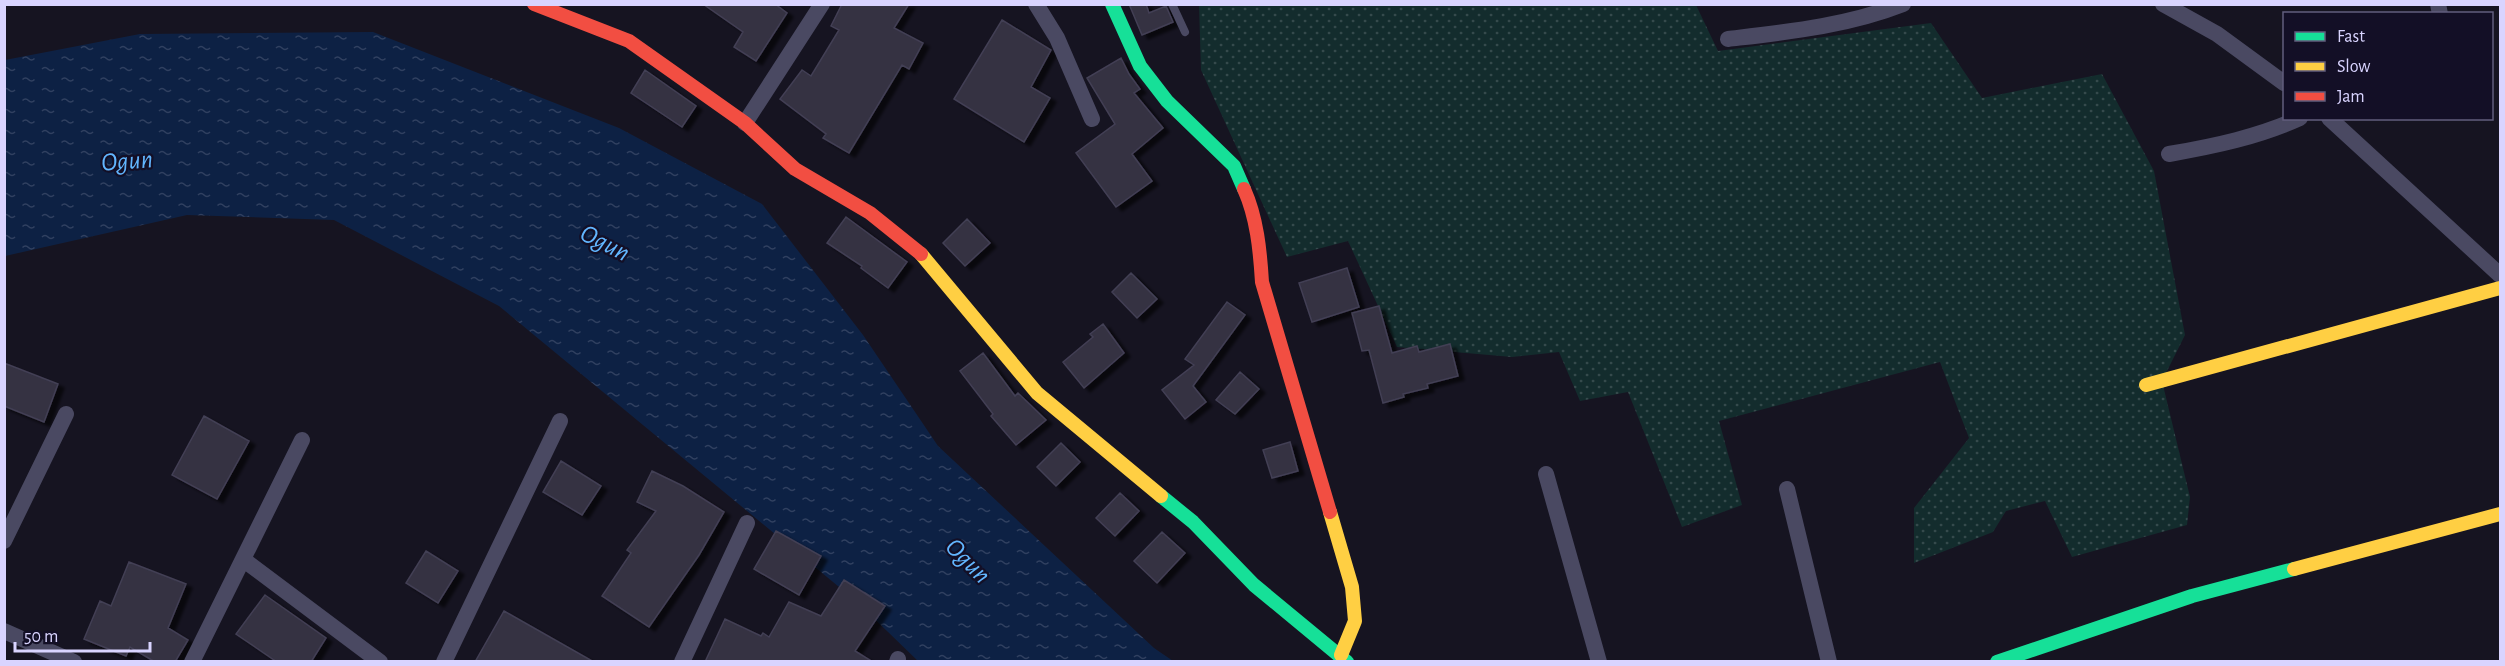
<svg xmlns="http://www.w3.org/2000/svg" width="2505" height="666" font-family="'Alegreya Sans',sans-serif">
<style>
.grass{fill:url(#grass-dots)}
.water{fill:url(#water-ripples)}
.building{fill:#343243;stroke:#433f54;stroke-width:1.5;filter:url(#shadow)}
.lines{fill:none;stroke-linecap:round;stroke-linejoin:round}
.lane{stroke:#4a4962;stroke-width:8}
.street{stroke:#4a4962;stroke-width:16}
.fast{stroke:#16e098;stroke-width:14}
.slow{stroke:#ffcf43;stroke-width:14}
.jam{stroke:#f24e42;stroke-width:14}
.labels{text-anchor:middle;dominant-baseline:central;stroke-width:4.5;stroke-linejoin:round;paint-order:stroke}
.water-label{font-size:26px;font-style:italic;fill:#62b6ff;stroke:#130f26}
</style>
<defs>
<pattern id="grass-dots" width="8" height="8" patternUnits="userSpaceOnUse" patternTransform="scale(1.5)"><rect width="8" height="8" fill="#132c2d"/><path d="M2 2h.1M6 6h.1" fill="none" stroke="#354a4c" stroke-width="1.8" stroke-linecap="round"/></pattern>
<pattern id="water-ripples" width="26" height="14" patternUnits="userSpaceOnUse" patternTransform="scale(1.5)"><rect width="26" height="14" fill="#0d2144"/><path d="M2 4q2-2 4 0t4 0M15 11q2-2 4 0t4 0" fill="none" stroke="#304060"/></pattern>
<filter id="shadow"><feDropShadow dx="6" dy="4" stdDeviation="1.5" flood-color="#0009"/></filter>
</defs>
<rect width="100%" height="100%" fill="#161421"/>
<path class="grass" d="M1199 5H1696L1718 51 1931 23 1982 98 2102 74 2154 171 2185 335 2162 381 2190 497 2187 525 2072 557 2045 501 2006 511 1993 532 1914 563V508L1969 438 1940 362 1719 421 1742 505 1682 527 1628 392 1580 401 1559 352 1512 357 1397 347 1348 241 1287 257 1201 70Z"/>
<path class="water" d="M373 32 619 128 762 204 863 335 938 446 1154 648 1173 661H918L856 601 499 306 334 220 187 215 5 256V60L140 34Z"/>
<path class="building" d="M703 4H775L787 13 756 61 734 47 743 32Z
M842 4H909L894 28 923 43 909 69 902 65 849 153 823 138 826 134 780 99 802 70 811 76 839 30 831 26Z
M1129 4H1146L1149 13 1166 6 1173 22 1142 35Z
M1002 20 1051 50 1031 87 1050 98 1024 142 954 99Z
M1121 58 1129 74 1140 89 1134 93 1163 128 1132 154 1152 181 1116 207 1076 153 1115 124 1087 78Z
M645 70 696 106 682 127 631 93Z
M846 217 907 262 888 288 861 268 862 266 827 243Z
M967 219 990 243 965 266 943 243Z
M1347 268 1359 307 1312 322 1299 283Z
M1131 273 1157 299 1137 318 1112 292Z
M1227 302 1245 315 1193 386 1206 402 1185 419 1162 390 1194 365 1185 359Z
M1379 306 1392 353 1417 346 1419 352 1450 344 1458 376 1427 384 1428 388 1403 394 1404 397 1383 403 1369 350 1362 351 1352 313Z
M1103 324 1124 353 1084 388 1063 362 1093 337 1090 334Z
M983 353 1015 396 1018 393 1046 420 1016 445 991 416 993 414 960 371Z
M4 363 58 384 44 422 4 406Z
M1240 372 1259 389 1235 414 1216 400Z
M204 416 249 441 217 499 172 475Z
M1290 442 1298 471 1272 478 1263 450Z
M1061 443 1080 462 1056 486 1037 467Z
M561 461 601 486 582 515 543 492Z
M652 471 683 486 724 512 699 555 649 627 602 596 631 553 627 550 656 511 637 502Z
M1120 493 1139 511 1115 536 1096 518Z
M776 531 821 556 799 595 754 569Z
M1162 532 1185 553 1157 583 1134 561Z
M426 551 458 571 438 603 406 583Z
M129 562 186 584 168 628 188 640 175 662H155L130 647 126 656 84 639 100 601 111 606Z
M844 580 885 606 855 651 873 662H705L725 619 761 636 763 633 769 637 789 602 821 616Z
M265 595 326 638 311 662H277L236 634Z
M504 611 594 662H475Z"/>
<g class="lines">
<path class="lane" d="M1172 4 1185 32"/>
<path class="street" d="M1036 4 1057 38 1092 119
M2163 4 2217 34 2284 83
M2438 4 2440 14
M1728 39C1787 32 1847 26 1903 4
M2329 118 2500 275
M745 123 822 4
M2169 154C2215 146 2258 137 2300 118
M1546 474 1599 662
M1787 489 1829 662
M4 541 66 414
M244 560 380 662
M4 631 74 662
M192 662 302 440
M444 662 560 421
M682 662 747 523
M897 662 898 659"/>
<path class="fast" d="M1112 4 1140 66 1167 101 1234 166 1244 189
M1161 496 1193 522 1254 585 1347 662
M1997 662 2192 596 2294 569"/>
<path class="slow" d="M921 254 1037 393 1161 496
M2146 385 2500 288
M1330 512 1352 587 1355 621 1341 655
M2294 569 2500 514"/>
<path class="jam" d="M534 4 629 41 745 123 795 169 870 213 921 254
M1244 189C1257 218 1260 250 1262 282L1330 512"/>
</g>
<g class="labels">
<g class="water-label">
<text transform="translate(127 161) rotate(-4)">Ogun</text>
<text transform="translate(605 243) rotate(27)">Ogun</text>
<text transform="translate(968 561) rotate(45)">Ogun</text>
</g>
</g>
<rect width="2505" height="666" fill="none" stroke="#d9d4ff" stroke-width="12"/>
<rect x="2283" y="12" width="210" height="108" fill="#130f26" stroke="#625e7d" stroke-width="1.5"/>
<rect x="2295" y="32" width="30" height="9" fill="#16e098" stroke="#625e7d" stroke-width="1.5"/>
<text x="2337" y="42" font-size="18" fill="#d9d4ff">Fast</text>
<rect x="2295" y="62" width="30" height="9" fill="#ffcf43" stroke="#625e7d" stroke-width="1.5"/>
<text x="2337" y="72" font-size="18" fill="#d9d4ff">Slow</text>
<rect x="2295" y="92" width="30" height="9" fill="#f24e42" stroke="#625e7d" stroke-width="1.5"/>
<text x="2337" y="102" font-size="18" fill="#d9d4ff">Jam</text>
<path d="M15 642v9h135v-9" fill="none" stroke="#d9d4ff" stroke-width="3"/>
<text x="24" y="642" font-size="18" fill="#d9d4ff" stroke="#130f26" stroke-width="4.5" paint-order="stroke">50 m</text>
</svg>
